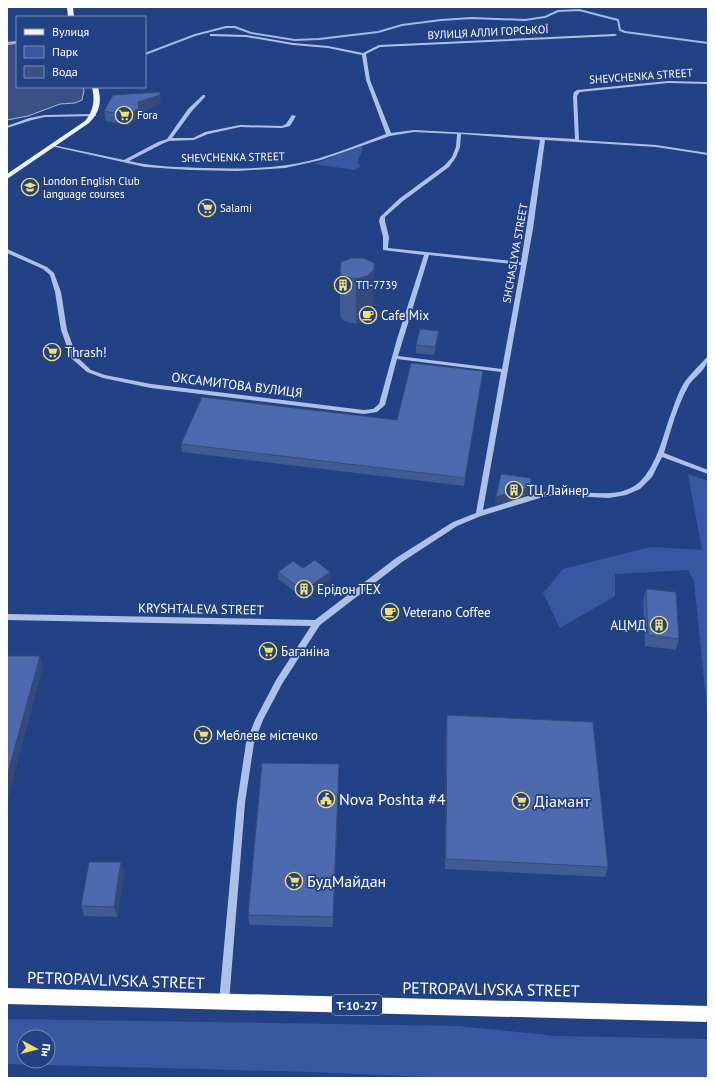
<svg xmlns="http://www.w3.org/2000/svg" width="715" height="1085" font-family="'PT Sans',sans-serif">
<style>
.green{fill:#3859a1;fill-rule:evenodd}
.water{fill:#3c5183;stroke:#a1b9e9}
.lines{fill:none;stroke-linecap:round;stroke-linejoin:round}
.stream{stroke:#a1b9e9;stroke-width:2}
.minor{fill:#adc0e8;fill-rule:evenodd}
.major{fill:#eff3fe;fill-rule:evenodd}
.highway{fill:#fff;fill-rule:evenodd}
.wall{fill:#415b95}
.shaded-wall{fill:#354a79}
.building{fill:#4c6aad;stroke:#354a79}
.labels{text-anchor:middle;dominant-baseline:central;stroke-width:3.5;stroke-linejoin:round;paint-order:stroke}
.far-street-label{font-size:11px;fill:#fff;stroke:#234185}
.far-poi-label{font-size:11px;fill:#fff;stroke:#234185;text-anchor:start}
.shield{fill:#234185;stroke:#bdc6da;stroke-width:1}
.shield-label{font-size:12px;font-weight:bold;fill:#fff}
.poi-label{font-size:13px;fill:#fff;stroke:#234185;text-anchor:start}
.street-label{font-size:13px;fill:#fff;stroke:#234185}
.near-poi-label{font-size:16px;fill:#fff;stroke:#234185;text-anchor:start}
.near-street-label{font-size:16px;fill:#fff;stroke:#234185}
</style>
<rect width="100%" height="100%" fill="#234185"/>
<path class="green" d="M361 146 363 148 357 163 361 166 354 170 314 164Z
M688 474 708 481V719L694 581 688 570 615 574V596L560 628 543 593 563 569 650 547 702 550Z
M7 1019 458 1026 557 1036 708 1039V1078H449L313 1072 7 1064ZM24 1037H48V1061H24Z"/>
<path class="water" d="M17 43V87H83L84 91 82 100 75 103 60 104 28 116 7 120V45Z"/>
<g class="lines">
<path class="stream" d="M145 54 195 35 226 27H235L251 33 295 40 319 39 378 32 402 25 441 20 471 18 525 20 545 17 558 11 579 10 618 20 620 30 625 32 708 43"/>
<path class="minor" d="M211 34 246 35 293 43 328 46 363 53 379 45 615 34 617 35 615 36 380 47 366 54 370 80 391 133 414 130 575 139 573 96 574 92 577 90 668 81 708 82V84L668 83 580 92 577 96 579 140 656 145 708 153V155L656 147 545 140 533 229 483 510C505 504 531 493 553 491 584 488 626 506 647 473 660 455 664 431 672 411 675 402 679 391 684 383 690 374 699 366 706 358L708 357C708 369 695 376 689 385 677 406 671 430 664 453L708 470V474L662 457 652 477 640 489 626 495 609 498 555 495 543 497 481 516 457 526 402 562 320 625 282 684 263 720 254 743 245 803 229 1002 227 1005 224 1007 221 1005 219 1002 237 803 246 743 255 720 276 680 311 626 7 620V614L315 620 396 558 453 522 476 513 501 372 397 359 385 405 377 412 364 414 151 388 103 378 87 372 71 358 61 330 55 292 50 275 43 269 7 253V249L47 267 54 273 61 292 67 330 77 357 91 370 105 375 151 384 364 410 373 409 379 404 397 339 424 255 383 250V237L379 221 380 217 399 199 445 165 452 157 456 147 457 134 414 132 390 136 321 160 285 168 237 171 190 170 145 167 51 146 53 145 124 160 158 142 167 139 188 109 203 95H205V97L192 111 172 138H193L205 132 240 125 282 126 286 124 292 115 296 116 290 126 282 128 240 127 208 134 194 140 169 141 162 144 129 161C154 167 180 167 205 168 244 169 283 169 320 158 343 151 364 142 386 134L366 80 362 55 328 48 293 45 246 37 210 36V34ZM461 134 540 140 521 262 388 248 389 237 385 221V217L403 201 449 167 456 157 460 147ZM429 255 521 265 502 369 398 356Z
M17 41V43L7 44V42Z
M94 114 96 115V116L45 117 32 120 7 128V126L29 118 45 115Z"/>
<path class="major" d="M67 7H73L74 17H68Z
M92 87H98C102 102 100 112 89 123L7 179V174L85 121C94 110 95 100 92 87Z"/>
<path class="highway" d="M7 988 708 1006V1022L7 1004Z"/>
</g>
<path class="wall" d="M161 104 140 112V118L129 125 106 121 104 111Z
M360 258 373 314 367 321 356 324 345 321 341 318 340 315V271Z
M438 338 434 355 416 353V345Z
M483 371 482 378 464 486 182 452 181 444 397 420Z
M531 478 529 494 523 496 515 495 514 499 495 505 496 497Z
M303 568 331 579 304 599 278 579V572Z
M646 589 679 639 676 650 645 646 643 600Z
M447 715 608 867 605 877 445 869 446 726Z
M339 775 333 927 249 925 248 915Z
M121 862 124 872 117 917 84 916 81 906Z"/>
<path class="shaded-wall" d="M160 95 161 104 140 112V118L129 125 128 116 138 102Z
M374 269 373 314 367 321 356 324V279Z
M439 331 438 338 434 355 435 347Z
M483 371 482 378 464 486 465 478Z
M516 487 514 499 495 505 496 497Z
M530 487 529 494 523 496 524 489Z
M330 572 331 579 304 599 303 591Z
M40 656 43 667 7 802V776Z
M339 764V775L333 927V917Z
M121 862 124 872 117 917 114 907Z"/>
<path class="building" d="M160 92V95L138 102 139 108 128 116 104 111 113 95Z
M351 258H360L366 259 374 263V269L368 276 356 279 345 277 341 274 340 271 341 262Z
M420 329 439 331 435 347 416 345Z
M411 363 483 371 465 478 181 444 202 397 397 420Z
M501 474 531 478 530 487 524 489 516 487 515 491 496 497Z
M315 560 330 572 303 591 278 572 293 561 303 568Z
M646 589 676 592 679 639 648 635Z
M7 656H40L7 776Z
M447 715 593 722 608 867 446 859Z
M262 763 339 764 333 917 248 915Z
M89 862H121L114 907 81 906Z"/>
<defs>
<symbol id="supermarket-ring" viewBox="-11 -11 22 22"><circle r="9.5" fill="#234185" stroke="#f3df70" stroke-width="1.5"/><path d="M-6-5.5h2.5l.6 2H6L4.5 2H-2.5L-4.4-4H-6ZM-1.5 3.2a1.3 1.3 0 1 0 .1 0ZM3 3.2a1.3 1.3 0 1 0 .1 0Z" fill="#f3df70"/></symbol>
<symbol id="school-ring" viewBox="-11 -11 22 22"><circle r="9.5" fill="#234185" stroke="#f3df70" stroke-width="1.5"/><path d="M0-5L7-2L0 1L-7-2ZM-4 1L0 2.5L4 1V4Q0 6-4 4Z" fill="#f3df70"/></symbol>
<symbol id="building-ring" viewBox="-11 -11 22 22"><circle r="9.5" fill="#234185" stroke="#f3df70" stroke-width="1.5"/><path d="M-4-6H4V6H1V3H-1V6H-4ZM-2.5-4.3h1.7v1.8h-1.7ZM.8-4.3h1.7v1.8H.8ZM-2.5-1h1.7V.8h-1.7ZM.8-1h1.7V.8H.8Z" fill="#f3df70"/></symbol>
<symbol id="cafe-ring" viewBox="-11 -11 22 22"><circle r="9.5" fill="#234185" stroke="#f3df70" stroke-width="1.5"/><path d="M-5.5-4.5H6V0H3Q3 3.5 0 3.5H-2.5Q-5.5 3.5-5.5 0ZM3-3.2v2h1.7v-2ZM-6 4.5H4V6H-6Z" fill="#f3df70"/></symbol>
<symbol id="civic-ring" viewBox="-11 -11 22 22"><circle r="9.5" fill="#234185" stroke="#f3df70" stroke-width="1.5"/><path d="M-.6-6.5H3V-4.5H.6V-3L4-1V1h2V6H-6V1h2V-1L-.6-3ZM-1.2 2.5V6h2.4V2.5Z" fill="#f3df70"/></symbol>
</defs>
<g fill-rule="evenodd">
<use href="#supermarket-ring" x="114" y="105" width="20" height="20"/>
<use href="#school-ring" x="20" y="177" width="20" height="20"/>
<use href="#supermarket-ring" x="197" y="198" width="20" height="20"/>
<use href="#building-ring" x="333" y="275" width="20" height="20"/>
<use href="#cafe-ring" x="358" y="305" width="20" height="20"/>
<use href="#supermarket-ring" x="42" y="342" width="20" height="20"/>
<use href="#building-ring" x="504" y="480" width="20" height="20"/>
<use href="#building-ring" x="294" y="579" width="20" height="20"/>
<use href="#cafe-ring" x="380" y="602" width="20" height="20"/>
<use href="#building-ring" x="649" y="615" width="20" height="20"/>
<use href="#supermarket-ring" x="258" y="641" width="20" height="20"/>
<use href="#supermarket-ring" x="193" y="725" width="20" height="20"/>
<use href="#civic-ring" x="316" y="789" width="20" height="20"/>
<use href="#supermarket-ring" x="511" y="791" width="20" height="20"/>
<use href="#supermarket-ring" x="284" y="871" width="20" height="20"/>
</g>
<g class="labels">
<g class="far-street-label">
<text transform="translate(488 32) rotate(-3)">ВУЛИЦЯ АЛЛИ ГОРСЬКОЇ</text>
<text transform="translate(641 76) rotate(-4)">SHEVCHENKA STREET</text>
<text transform="translate(233 157) rotate(-1)">SHEVCHENKA STREET</text>
<text transform="translate(515 253) rotate(-80)">SHCHASLYVA STREET</text>
</g>
<g class="far-poi-label">
<text x="137" y="115">Fora</text>
<text x="43" y="181">London English Club<tspan x="43" dy="13">language courses</tspan></text>
<text x="220" y="208">Salami</text>
<text x="356" y="285">ТП-7739</text>
</g>
<rect class="shield" x="332" y="995" width="50" height="20" rx="3"/>
<g class="shield-label">
<text x="357" y="1005">Т-10-27</text>
</g>
<g class="poi-label">
<text x="381" y="315">Cafe Mix</text>
<text x="65" y="352">Thrash!</text>
<text x="527" y="490">ТЦ Лайнер</text>
<text x="317" y="589">Ерідон ТЕХ</text>
<text x="403" y="612">Veterano Coffee</text>
<text x="646" y="625" text-anchor="end">АЦМД</text>
<text x="281" y="651">Баганіна</text>
<text x="216" y="735">Меблеве містечко</text>
</g>
<g class="street-label">
<text transform="translate(237 385) rotate(7)">ОКСАМИТОВА ВУЛИЦЯ</text>
<text transform="translate(201 609) rotate(1)">KRYSHTALEVA STREET</text>
</g>
<g class="near-poi-label">
<text x="339" y="799">Nova Poshta #4</text>
<text x="534" y="801">Діамант</text>
<text x="307" y="881">БудМайдан</text>
</g>
<g class="near-street-label">
<text transform="translate(116 980) rotate(2)">PETROPAVLIVSKA STREET</text>
<text transform="translate(491 989) rotate(1)">PETROPAVLIVSKA STREET</text>
</g>
</g>
<rect width="715" height="1085" fill="none" stroke="#ffffff" stroke-width="16"/>
<rect x="16" y="16" width="130" height="72" fill="#234185" stroke="#7b8db6"/>
<rect x="24" y="29" width="20" height="6" fill="#eff3fe" stroke="#7b8db6"/>
<text x="52" y="36" font-size="12" fill="#ffffff">Вулиця</text>
<rect x="24" y="46" width="20" height="12" fill="#3859a1" stroke="#7b8db6"/>
<text x="52" y="56" font-size="12" fill="#ffffff">Парк</text>
<rect x="24" y="66" width="20" height="12" fill="#3c5183" stroke="#7b8db6"/>
<text x="52" y="76" font-size="12" fill="#ffffff">Вода</text>
<g transform="translate(36 1049) rotate(97)"><circle r="19" fill="#234185" stroke="#7b8db6"/>
<path d="M0-3L7 15L0 10L-7 15Z" fill="#f3df70"/>
<text y="-6" font-size="11" font-weight="bold" text-anchor="middle" fill="#ffffff">Пн</text>
</g>
</svg>
